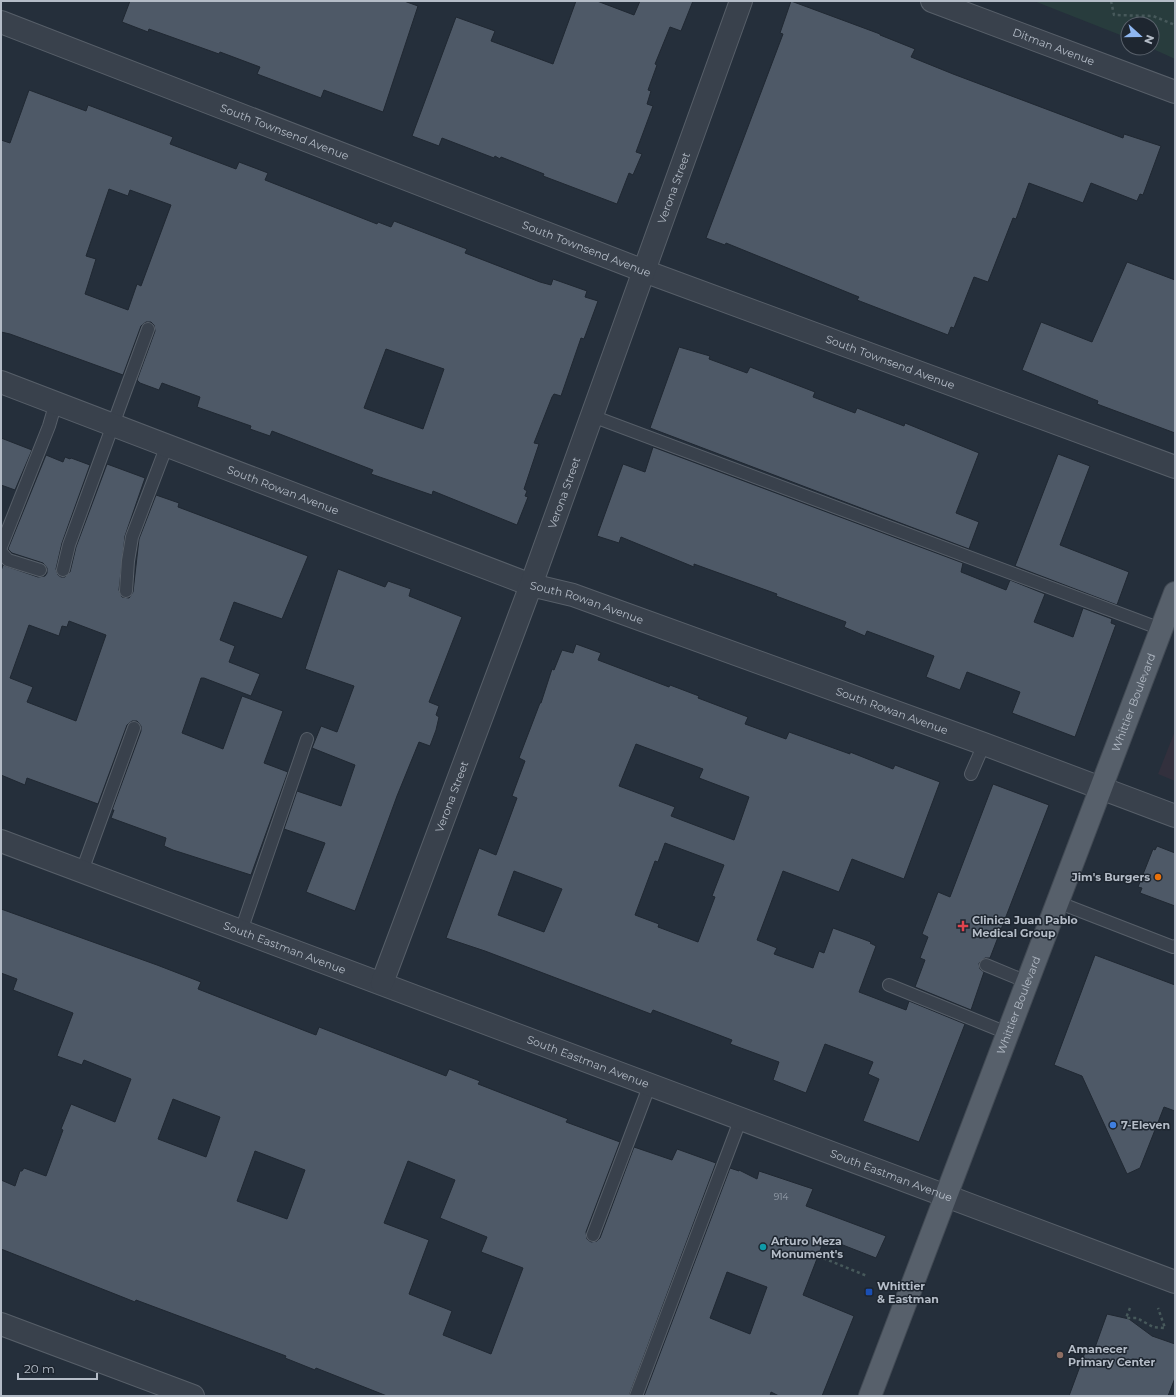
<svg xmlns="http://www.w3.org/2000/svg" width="1176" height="1397" font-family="Montserrat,sans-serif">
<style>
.medical{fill:#32303d}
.green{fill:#283c3d}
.building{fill:#4e5967;stroke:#202832;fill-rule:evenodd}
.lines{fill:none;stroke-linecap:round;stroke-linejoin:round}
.service-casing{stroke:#575f69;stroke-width:14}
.minor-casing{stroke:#575f69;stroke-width:24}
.primary-casing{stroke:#424a54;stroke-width:24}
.path{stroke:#47595b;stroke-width:2.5;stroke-dasharray:3 3;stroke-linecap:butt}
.service{stroke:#39414c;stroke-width:12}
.minor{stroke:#39414c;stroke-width:22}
.primary{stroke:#57606b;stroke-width:22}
.food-dot{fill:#e8710a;stroke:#1e2630;stroke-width:1.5}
.health-dot{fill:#e0444e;stroke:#1e2630;stroke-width:1.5}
.shop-dot{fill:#3f7fe0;stroke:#1e2630;stroke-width:1.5}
.culture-dot{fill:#0f9aa8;stroke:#1e2630;stroke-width:1.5}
.transit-dot{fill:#1a4fb4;stroke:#1e2630;stroke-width:1.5}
.education-dot{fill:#8d6e63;stroke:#1e2630;stroke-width:1.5}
.labels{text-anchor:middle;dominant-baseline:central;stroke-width:3;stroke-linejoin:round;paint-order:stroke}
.number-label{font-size:9px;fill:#9aa3af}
.street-label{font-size:11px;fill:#b4bcc7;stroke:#1e2630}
.poi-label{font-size:11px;font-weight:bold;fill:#b4bcc7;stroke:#1e2630;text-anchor:start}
</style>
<rect width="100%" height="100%" fill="#252f3b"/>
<path class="medical" d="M1175 731V781L1158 774Z"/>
<path class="green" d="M1034 1H1175V59L1151 48 1152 24H1128V38Z"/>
<path class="building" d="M130 1H404L418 6 383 112 324 90 321 98 257 74 260 67 220 52 219 54 149 29 148 32 122 22Z
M576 1H597L634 15 640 1H693L681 31 670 27 655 64 657 65 648 90 651 91 647 104 653 106 636 152 642 154 633 175 629 173 617 204 543 176 544 174 501 157 500 159 495 156 494 158 442 138 439 146 412 136 456 17 495 31 491 41 553 64Z
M791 1 880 34V35L915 49 911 57 953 74 1123 138 1124 134 1161 146 1143 195 1140 194 1137 201 1091 183 1083 203 1029 183 1016 219 1013 218 988 282 974 277 954 328 951 327 948 335 857 300 859 297 726 243 725 245 706 238 783 34 780 33Z
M29 90 86 111 88 105 173 137 170 144 236 169 239 162 268 173 265 180 377 224 378 222 391 227 394 221 467 249 465 253 540 282 551 285 553 279 587 291 585 297 598 301 584 339 581 338 561 396 554 394 552 397 534 443 539 444 524 489 527 491 525 496 528 497 517 525 433 491 432 495 371 474 373 470 272 431 270 436 250 429 251 426 197 407 200 397 162 383 159 390 140 383 137 380 155 331 154 325 151 322H146L141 326 123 375 10 334 1 332V140L10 143ZM109 189 128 196 130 190 171 205 141 286 137 284 128 310 85 294 96 259 86 256ZM386 349 444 369 423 429 364 408Z
M1127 262 1175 280V433L1097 404 1098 401 1022 370 1041 322 1092 342Z
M679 347 710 356 709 359 747 373 750 367 815 392 813 397 855 413 857 408 904 426 905 423 979 453 956 513 979 522 969 549 650 428Z
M1 438 32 450 15 490 1 485Z
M653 447 963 563 961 572 1006 590 1010 580 1045 594 1034 622 1073 637 1083 608 1112 619 1111 623 1116 625 1115 627 1075 737 1012 713 1020 692 967 672 960 690 926 677 934 656 867 631 865 636 844 627 846 622 776 596 777 594 694 564V567L621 537 619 543 597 536 623 464 645 472Z
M1058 454 1090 466 1060 545 1129 572 1117 605 1015 566Z
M46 455 63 462 65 457 70 459 71 458 90 465 62 543 56 569 58 575 61 577H65L70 572 76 547 107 464 145 478 125 536 119 590 122 597 129 598 133 592 139 539 156 495 179 503 178 507 308 556 282 619 234 602 220 640 235 646 229 662 260 674 251 696 204 678H201L182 733 223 749 242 696 283 711 264 763 288 772 251 875 173 850 164 846 166 838 111 818 114 810H112L141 731V726L137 721H132L127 725 98 804 27 778 25 785 1 775V571L3 565 38 577 45 576 47 573V568L43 563 12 553 8 549ZM69 621 106 635 76 721 27 702 33 687 10 678 29 625 59 636 62 626 67 627Z
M338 569 385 587 388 581 411 589 409 596 462 617 429 702 439 706 436 715 439 717 436 730 430 746 419 742 397 796 355 911 306 892 325 843 284 829 297 791 341 806 355 765 312 748 321 726 337 732 354 686 305 669Z
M576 644 601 653 598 660 669 687 670 685 699 696 698 698 748 717 745 724 786 739 789 732 850 754V752L893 769 895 765 940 782 904 879 852 859 839 892 783 871 757 940 777 948 774 954 813 968 819 951 824 953 833 928 871 942 870 943 876 946 859 992 906 1010 909 1001 965 1024 919 1142 863 1121 879 1079 868 1074 873 1062 825 1044 806 1093 773 1080 779 1062 730 1044 732 1040 653 1010 651 1014 485 951 446 938 479 848 496 855 517 798 512 796 525 761 519 758 540 703H541L552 669 554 670 562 650 573 653ZM636 744 703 769 699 778 749 797 734 840 671 816 675 807 619 786ZM665 843 724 865 712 896 715 897 698 942 658 927 659 924 635 915 655 861 658 862ZM514 871 562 889 544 932 498 915Z
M993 784 1049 805 990 958H985L979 963 980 969 984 972 971 1010 915 987 925 960 920 958 928 937 922 934 938 892 950 897Z
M1157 846 1175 853V906L1140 893 1142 888 1138 887 1153 849 1155 850Z
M1 909 157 965 201 982 198 989 308 1032 316 1035 319 1027 446 1076 449 1069 480 1081 478 1084 568 1119 566 1122 620 1142 586 1232 587 1239 591 1242 597 1241 600 1238 634 1147 672 1160 677 1149 716 1163 629 1396H387L316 1368 315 1370 285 1358 286 1356 136 1300 135 1302 125 1298 1 1249V1180L15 1186 20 1171H22L24 1168 46 1176 63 1130 61 1129 71 1104 115 1122 131 1079 84 1060 82 1065 57 1056 73 1013 13 990 17 979 1 973ZM173 1099 220 1117 206 1157 158 1139ZM255 1151 305 1170 287 1219 237 1201ZM408 1161 455 1180 440 1218 487 1237 481 1252 523 1268 491 1354 443 1335 452 1311 409 1294 429 1240 384 1223Z
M1095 955 1175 985V1111L1164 1107 1140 1168 1127 1174 1082 1076 1054 1065Z
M730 1168 739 1171V1170L757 1179 759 1171 813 1189 806 1206 886 1236 876 1258 825 1238 803 1295 854 1316 822 1396H779L771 1392 770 1396H644ZM727 1272 767 1287 750 1334 710 1318Z
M1107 1314 1129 1319 1152 1336 1175 1344V1378L1168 1396H1069L1086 1350 1093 1353Z"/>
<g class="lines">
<defs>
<path id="service" d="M592 416 1161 629
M1 547 49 426 56 402
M1 552 8 560 40 570
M63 570 69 545 148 329
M126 591 128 561 132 537 167 445
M971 774 984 744
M82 871 134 728
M1057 902 1173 947 1175 946
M241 931 307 739
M986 965 1027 982
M889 985 1007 1033
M593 1235 650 1084
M636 1396 741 1118"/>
<g id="minor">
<path id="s1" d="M932 1 1175 92"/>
<path id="s2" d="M1 22 644 271 1175 467"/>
<path id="s3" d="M1 382 531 585 573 595 984 744 1175 816"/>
<path id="s4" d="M1 841 1175 1282"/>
<path id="s5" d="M382 983 531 585 741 1"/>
<path d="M1 1324 193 1396"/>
</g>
<g id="primary">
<path id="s6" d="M870 1396 1175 593"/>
</g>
</defs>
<use href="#service" class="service-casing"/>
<use href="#minor" class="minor-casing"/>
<use href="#primary" class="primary-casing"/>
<path class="path" d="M1111 1 1114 15 1153 16 1175 25
M818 1256 867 1276
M1130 1308 1126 1318H1137L1153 1327 1165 1328 1158 1308"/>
<use href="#service" class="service"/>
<use href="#minor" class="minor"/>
<use href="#primary" class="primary"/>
</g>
<circle class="food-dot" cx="1158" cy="877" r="4"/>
<path class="health-dot" d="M961 920h4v4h4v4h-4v4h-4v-4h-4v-4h4z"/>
<circle class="shop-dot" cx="1113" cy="1125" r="4"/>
<circle class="culture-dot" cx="763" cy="1247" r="4"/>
<rect class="transit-dot" x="865" y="1288" width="8" height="8" rx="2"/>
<circle class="education-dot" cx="1060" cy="1355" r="4"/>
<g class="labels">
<g class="number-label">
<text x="781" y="1196">914</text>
</g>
<g class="street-label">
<text stroke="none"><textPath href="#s1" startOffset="130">Ditman Avenue</textPath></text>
<text stroke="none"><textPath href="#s2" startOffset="304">South Townsend Avenue</textPath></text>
<text stroke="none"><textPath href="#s5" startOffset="847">Verona Street</textPath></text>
<text stroke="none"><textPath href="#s2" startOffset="628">South Townsend Avenue</textPath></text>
<text stroke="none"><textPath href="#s2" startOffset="952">South Townsend Avenue</textPath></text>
<text stroke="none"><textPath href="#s3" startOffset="302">South Rowan Avenue</textPath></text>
<text stroke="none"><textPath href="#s5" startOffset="523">Verona Street</textPath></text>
<text stroke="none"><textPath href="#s3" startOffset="626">South Rowan Avenue</textPath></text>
<text stroke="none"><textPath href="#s6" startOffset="742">Whittier Boulevard</textPath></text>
<text stroke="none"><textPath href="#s3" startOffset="950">South Rowan Avenue</textPath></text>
<text stroke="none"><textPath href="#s5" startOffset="199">Verona Street</textPath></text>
<text stroke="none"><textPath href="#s4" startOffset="303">South Eastman Avenue</textPath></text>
<text stroke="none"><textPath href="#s6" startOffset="418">Whittier Boulevard</textPath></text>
<text stroke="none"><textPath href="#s4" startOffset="627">South Eastman Avenue</textPath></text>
<text stroke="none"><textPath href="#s4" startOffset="951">South Eastman Avenue</textPath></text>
</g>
<g class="poi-label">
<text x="1150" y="877" text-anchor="end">Jim's Burgers</text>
<text x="972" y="920">Clinica Juan Pablo<tspan x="972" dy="13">Medical Group</tspan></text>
<text x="1121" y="1125">7-Eleven</text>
<text x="771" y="1241">Arturo Meza<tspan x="771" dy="13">Monument's</tspan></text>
<text x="877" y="1286">Whittier<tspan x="877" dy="13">&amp; Eastman</tspan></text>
<text x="1068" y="1349">Amanecer<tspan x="1068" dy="13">Primary Center</tspan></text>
</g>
</g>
<rect width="1176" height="1397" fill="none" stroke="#b4bcc7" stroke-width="4"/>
<g transform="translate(1140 36) rotate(111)"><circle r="19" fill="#1e2630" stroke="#5a626c"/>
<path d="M0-3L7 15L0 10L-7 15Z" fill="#8fb7f1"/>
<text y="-6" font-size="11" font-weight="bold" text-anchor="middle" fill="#b4bcc7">N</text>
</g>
<path d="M18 1373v6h79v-6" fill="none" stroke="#b4bcc7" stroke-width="2"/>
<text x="24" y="1373" font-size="12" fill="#b4bcc7" stroke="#1e2630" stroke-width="3" paint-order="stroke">20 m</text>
</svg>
